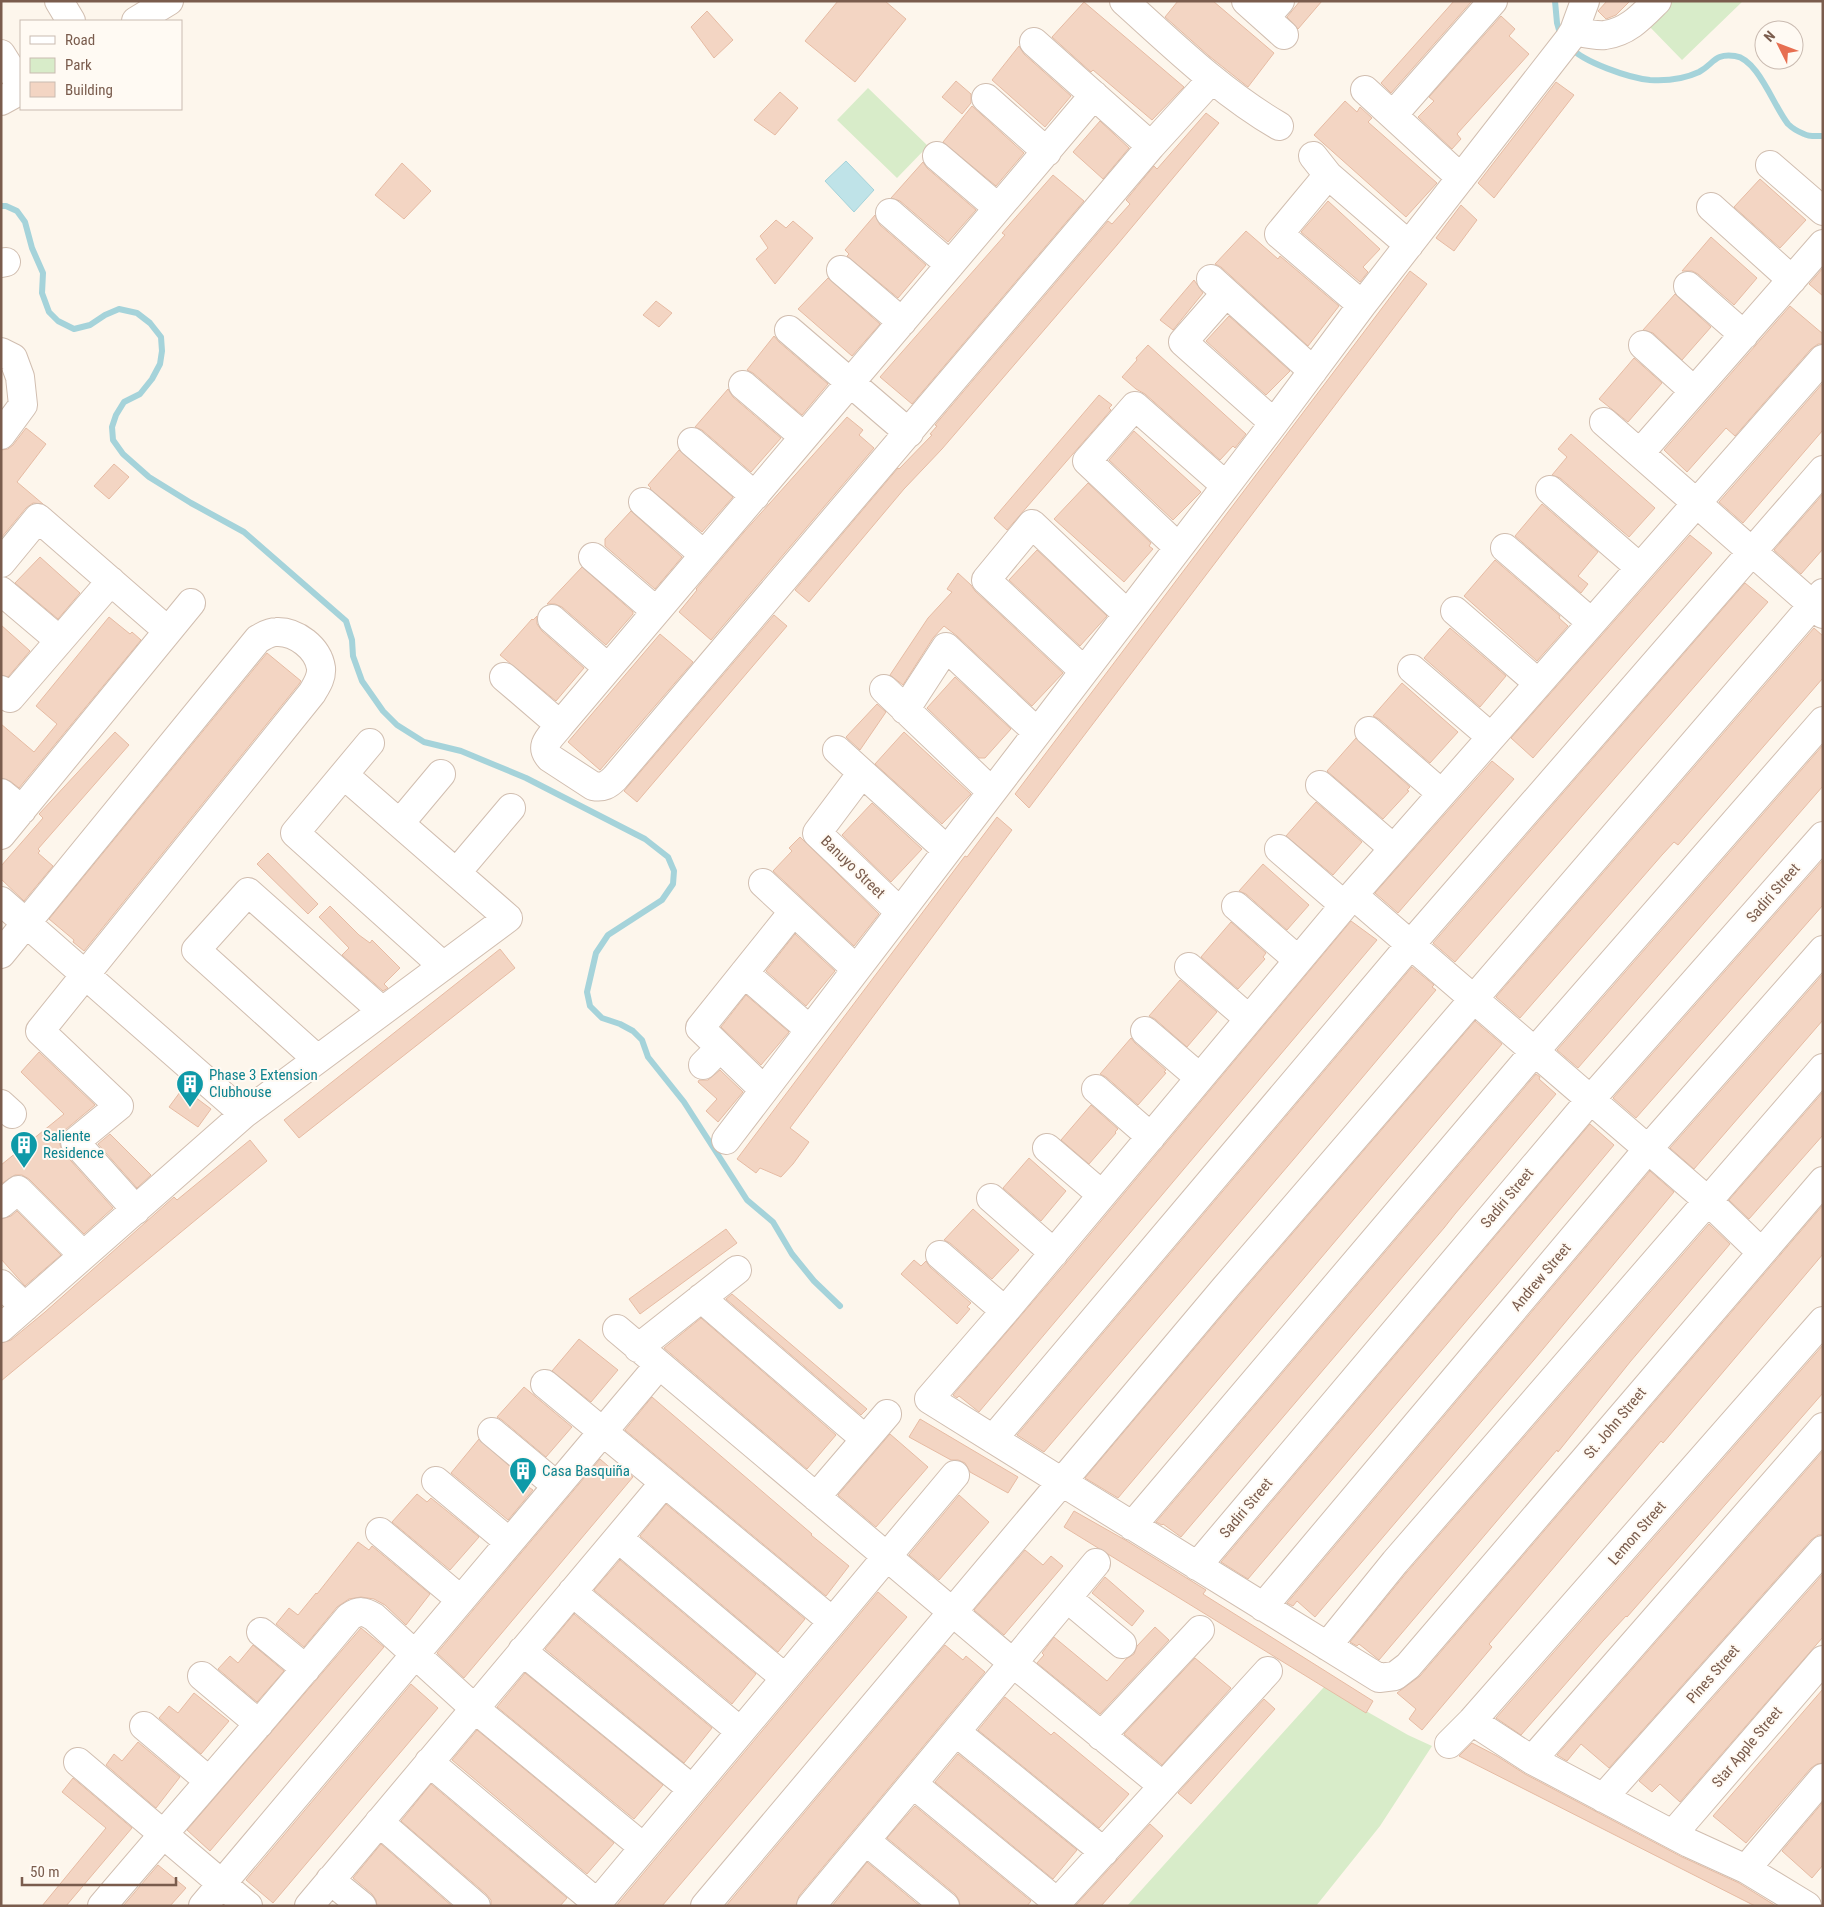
<svg xmlns="http://www.w3.org/2000/svg" width="1824" height="1907" font-family="'Roboto Condensed',sans-serif">
<style>
.green{fill:#d8ecc9}
.water{fill:#bfe3e8;stroke:#a5d3da}
.lines{fill:none;stroke-linecap:round;stroke-linejoin:round}
.stream{stroke:#a5d3da;stroke-width:6}
.building{fill:#f3d5c3;stroke:#e6bba3}
.minor-casing{stroke:#d1beb0;stroke-width:30}
.minor{stroke:#fff;stroke-width:28}
.labels{text-anchor:middle;dominant-baseline:central;stroke-width:4;stroke-linejoin:round;paint-order:stroke}
.street-label{font-size:15px;fill:#7a5c4d;stroke:#fffaf3}
.culture-label{font-size:15px;fill:#0d838f;stroke:#fffaf3;text-anchor:start}
</style>
<rect width="100%" height="100%" fill="#fdf6ec"/>
<path class="green" d="M1671 1H1743L1682 60 1647 24Z
M868 88 928 146 897 178 837 120Z
M1324 1687 1408 1735 1432 1746 1380 1826 1316 1906H1127Z"/>
<path class="water" d="M846 161 874 190 854 212 825 181Z"/>
<g class="lines">
<path class="stream" d="M1555 1 1557 23 1561 37
M1570 47C1583 62 1629 78 1650 80 1666 81 1684 79 1699 72 1714 64 1714 53 1735 56 1758 59 1774 107 1788 124 1792 128 1799 132 1804 134 1809 137 1817 136 1823 136
M1 206H6L17 211 25 222 32 248 43 273 42 293 49 312 58 321 74 329 90 325 105 315 119 309 137 313 150 323 161 337 162 351 160 364 152 379 140 394 124 402 116 415 112 427 113 440 123 454 149 477 191 503 244 532 346 621 352 640 353 656 362 681 383 711 397 725 424 742 461 751 526 778 645 839 668 857 674 871 673 884 662 900 608 935 596 953 587 992 590 1006 602 1018 620 1024 633 1031 642 1040 648 1057 684 1102 747 1200 773 1222 792 1254 814 1281 840 1306"/>
</g>
<path class="building" d="M838 1H885L906 19 855 82 805 41Z
M1178 1H1213L1274 53 1248 87 1209 56 1165 17Z
M1300 1H1322L1298 29 1287 17Z
M1454 1H1472L1391 93 1381 83Z
M1607 1H1630L1616 15 1606 19 1598 11Z
M1084 2 1184 87 1152 120 1093 70 1091 72 1052 37Z
M707 11 733 40 714 58 691 27Z
M1501 16 1515 29 1509 36 1529 54 1457 134 1461 139 1452 149 1418 117 1434 101 1429 97Z
M1019 46 1024 54 1071 96 1045 127 992 80Z
M956 81 971 94V103L962 114 942 97Z
M1556 82 1574 95 1494 198 1478 183Z
M780 92 798 108 775 135 754 120Z
M1345 101 1357 112 1360 107 1372 118 1368 122 1437 183 1406 217 1314 135Z
M972 106 1024 153 996 186 943 142Z
M1206 113 1219 123 1117 245 942 449 904 489 809 602 795 590 898 468 899 469 932 435 930 434 937 426 935 425 1108 221 1112 224 1130 204 1126 200 1154 166 1157 169Z
M1100 121 1129 148 1103 179 1073 152Z
M923 162 927 168 976 210 948 242 900 201 891 198Z
M402 163 431 191 404 219 375 195Z
M1053 175 1084 201 912 404 880 377 1005 235 1002 233Z
M1760 179 1806 220 1780 248 1734 207Z
M1328 201 1380 249 1363 267 1368 272 1360 282 1301 232Z
M1461 205 1477 220 1454 251 1436 238Z
M875 215 880 225 926 265 898 298 847 256 849 254 845 250Z
M776 220 786 228 793 221 813 238 775 284 756 259 768 248 760 236Z
M1246 231 1278 259 1280 256 1339 306 1308 346 1221 267 1215 264Z
M1711 237 1757 278 1734 305 1698 274 1692 271H1682Z
M1823 268V296L1809 284Z
M1410 271 1427 284 1029 808 1015 794Z
M828 278 880 324 852 356 798 309Z
M1194 280 1203 293 1173 330 1160 320Z
M1675 294 1711 327 1682 360 1653 333 1643 330Z
M656 301 672 313 659 327 643 315Z
M1790 306 1823 334V344H1818L1811 349 1735 436 1726 428 1687 472 1664 450Z
M1229 316 1290 371 1266 395 1206 341Z
M774 336 779 342 828 384 802 415 753 373 747 370Z
M1148 345 1246 434 1235 448 1233 446 1220 460 1145 394 1136 389 1122 377 1137 360 1136 358Z
M1634 358 1662 383 1628 422 1599 399Z
M1823 383V430L1743 523 1719 502Z
M728 389 733 397 781 438 751 472 702 430 695 427Z
M1099 395 1112 405 1109 408 1111 410 1007 530 994 518Z
M847 417 863 430 859 435 874 448 711 640 679 612 697 590 696 589 744 532Z
M26 428 46 444 17 482 43 504 33 503 26 508 1 538V450L8 449 13 445Z
M1134 431 1201 492 1173 520 1109 460Z
M1571 434 1655 508 1629 537 1560 478 1552 475 1567 457 1558 449Z
M679 450 733 497 702 532 650 489 651 488 648 485Z
M114 464 129 477 109 499 94 486Z
M1088 483 1151 543 1149 546 1153 549 1124 582 1054 519Z
M1823 494V549L1801 574 1774 550Z
M1542 504 1598 552 1578 576 1588 584 1581 593 1515 536Z
M631 511 682 557 655 589 605 546V539Z
M1690 535 1712 553 1533 758 1511 738Z
M1037 550 1107 616 1080 646 1009 580Z
M40 557 80 593 58 619 15 583Z
M1495 560 1560 616 1559 618 1568 626 1537 661 1464 596Z
M582 567 633 612V614L606 645 562 607 555 604H547Z
M958 573 971 585 975 591 1063 673 1032 706 957 636 944 626 933 638 903 685 890 675 928 618 952 592 947 589Z
M1745 583 1768 602 1455 962 1433 943Z
M774 615 787 626 637 802 624 791Z
M537 616V624L542 631 584 668 556 701 500 655 532 619 533 620Z
M109 617 130 634 132 632 141 640 19 788 10 781 1 778V724L34 752 57 724 36 706Z
M1 625 30 651 8 677 1 675Z
M1450 628 1506 676 1480 707 1424 658Z
M1814 628 1823 636V678L1678 845 1674 842 1662 855 1520 1018 1496 997Z
M660 634 693 662 600 770 568 742Z
M267 653 301 681 299 684 84 951 73 942 74 940 49 919Z
M955 677 1011 729 985 758H979L927 708Z
M1402 683 1458 732 1430 763 1379 719 1373 716Z
M877 704 886 712 860 750 846 737Z
M115 732 129 745 38 849 40 851 38 853 53 866 24 901 1 879V866L43 818 39 814Z
M904 732 971 794 942 824 875 764Z
M1356 738 1410 787 1407 790 1409 791 1383 819 1327 771Z
M1823 745V786L1578 1068 1557 1050Z
M1492 761 1514 779 1398 913 1375 893Z
M1316 802 1362 842 1333 875 1286 836Z
M872 803 922 849 891 882 842 835Z
M997 817 1012 830 790 1128 809 1142 793 1164 781 1177 760 1168 756 1173 737 1159 965 856 967 857Z
M800 837 879 914 854 946 773 871 792 851 789 848Z
M268 853 318 904 308 914 257 864Z
M1823 860V905L1636 1118 1613 1098Z
M1263 864 1309 905 1287 930 1246 894 1239 891Z
M330 906 359 935 370 943 372 940 400 968 384 984 388 988 383 991 342 955 349 948 319 917Z
M1351 921 1377 940 979 1412 959 1396 957 1398 953 1395 1066 1263Z
M1231 922 1266 953 1263 957 1265 959 1238 989 1201 957Z
M795 934 835 971 806 1006 766 971Z
M500 949 515 968 299 1138 284 1120Z
M1412 967 1434 985 1432 987 1436 990 1293 1160 1044 1452 1017 1435Z
M1823 974V1020L1694 1169 1670 1148Z
M1180 980 1217 1012 1187 1047 1155 1019 1149 1016Z
M746 995 789 1032 761 1065 721 1027Z
M1475 1021 1502 1044 1118 1498 1085 1478 1237 1298Z
M1131 1038 1135 1043 1166 1070 1164 1072 1166 1073 1138 1105 1106 1077 1100 1074Z
M39 1052 95 1105 65 1130 60 1137V1145L63 1152 113 1208 84 1234 29 1179 22 1175H15L1 1184V1165L64 1114 21 1072Z
M720 1070 743 1092 718 1122 706 1111 717 1099 698 1082 699 1080H708Z
M1536 1074 1540 1077 1539 1079 1556 1094 1455 1214 1444 1228 1181 1537 1163 1524 1162 1525 1156 1522Z
M183 1088 211 1109 198 1127 169 1107Z
M1823 1092V1135L1749 1219 1729 1200Z
M1091 1105 1118 1129 1115 1132 1116 1133 1089 1164 1061 1140Z
M1590 1124 1614 1145 1502 1279 1248 1579 1221 1562Z
M110 1134 151 1175 137 1188 98 1144Z
M250 1140 267 1161 1 1381V1343L11 1340 45 1312 174 1197 177 1200Z
M1029 1158 1066 1191 1041 1221 1003 1188Z
M1650 1171 1674 1192 1533 1361 1315 1617 1297 1601 1293 1606 1287 1603Z
M1823 1205V1254L1663 1443 1661 1441 1489 1644 1492 1647 1422 1730 1409 1719 1416 1709 1397 1693 1420 1676Z
M973 1209 1019 1250 992 1279 950 1243 944 1240Z
M17 1211 61 1255 25 1286 1 1259V1219L11 1216Z
M1709 1224 1730 1244 1630 1362 1558 1452 1557 1450 1379 1660 1359 1644 1357 1646 1350 1642 1407 1572Z
M726 1229 737 1243 640 1314 629 1299Z
M914 1260 921 1266 926 1261 930 1267 971 1303 967 1307 970 1309 957 1324 901 1274Z
M732 1294 867 1409 861 1415 726 1299Z
M701 1318 836 1435 807 1469 664 1348Z
M579 1339 618 1370 591 1402 552 1371Z
M1823 1345V1393L1627 1617 1626 1616 1603 1641 1521 1735 1496 1718Z
M524 1387 572 1427 546 1457 502 1420 497 1417Z
M652 1397 812 1534 811 1535 849 1566 826 1596 625 1430Z
M920 1419 1018 1477 1008 1493 970 1472 965 1463 958 1460H951L909 1437Z
M890 1434 928 1467 876 1527 838 1495Z
M479 1439 526 1481 524 1484 533 1490 508 1520 451 1473Z
M1823 1451V1535H1818L1811 1540 1609 1768 1581 1744 1567 1761 1557 1755Z
M600 1459 615 1472 620 1466 633 1477 464 1678 437 1653Z
M417 1494 427 1502 431 1498 479 1537 450 1570 392 1522Z
M959 1495 989 1522 939 1580 909 1555Z
M666 1504 805 1619 778 1652 640 1536Z
M1074 1511 1127 1541 1206 1590 1203 1594 1206 1596 1373 1701 1366 1713 1064 1527Z
M358 1542 369 1550 372 1546 430 1594 406 1625 385 1605 374 1599 361 1597 349 1599 337 1607 304 1647 276 1624 289 1608 298 1615 316 1593 317 1594Z
M1025 1550 1043 1565 1051 1556 1063 1566 1004 1635 974 1610Z
M620 1560 756 1674 732 1704 594 1590Z
M1823 1574V1637L1680 1802 1660 1784 1652 1792 1639 1781Z
M1105 1577 1144 1611 1132 1626 1092 1593Z
M878 1592 907 1617 662 1906H616Z
M574 1614 712 1728 684 1763 545 1649Z
M1155 1627 1169 1640 1100 1714 1037 1663 1044 1655 1042 1653 1054 1637 1107 1681 1126 1659 1134 1654 1137 1646Z
M361 1628 384 1647 210 1851 187 1830Z
M253 1645 284 1671 257 1702 218 1669 230 1656 238 1663Z
M945 1645 963 1660 966 1656 985 1672 799 1896 796 1906H726Z
M1195 1658 1231 1688 1162 1765 1124 1734Z
M525 1673 663 1785 634 1819 497 1707Z
M411 1684 438 1708 273 1903 246 1880Z
M1823 1689V1763L1817 1764 1811 1768 1746 1843 1713 1816Z
M194 1693 229 1721 201 1754 159 1718 169 1706 178 1713Z
M1005 1697 1051 1735 1054 1732 1129 1794 1099 1828 978 1730Z
M1264 1699 1275 1709 1191 1804 1178 1793Z
M477 1730 614 1843 587 1874 452 1760Z
M138 1742 180 1777 156 1808 106 1765 114 1754 122 1761Z
M1472 1743 1497 1756 1525 1774 1682 1857 1739 1883 1776 1906H1755L1459 1756Z
M958 1754 1077 1850 1053 1879 935 1782Z
M73 1778 132 1828 66 1906H42L106 1828 62 1792Z
M431 1784 567 1898 560 1906H491V1900L486 1894 401 1821Z
M1823 1802V1865L1812 1878 1782 1851Z
M915 1806 1031 1901 1027 1906H960L959 1900 955 1894 887 1838Z
M1150 1824 1163 1836 1101 1906H1075Z
M381 1844 452 1906H377L376 1900 372 1894 353 1878Z
M867 1862 920 1906H832Z
M158 1865 186 1888 170 1906H123Z"/>
<g class="lines">
<defs>
<path id="minor" d="M59 1 71 21
M1124 1C1173 45 1222 93 1279 126
M1246 1 1284 35
M1265 18 1280 1
M136 21 169 1
M1574 31C1584 33 1595 36 1605 35 1628 32 1642 16 1657 1
M1034 42 1151 146
M1 54 21 86
M1365 90 1461 178
M1094 95 560 725C551 737 538 745 550 758L593 786C603 788 608 785 615 778L1151 146 1212 79
M986 98 1047 152
M1 101 21 90
M1393 115 1493 1
M937 156 998 208
M1313 156 1328 175 1409 245
M1770 165 1823 211
M1328 175 1279 234 1362 305
M1711 207 1792 280
M890 213 950 265
M1 263 6 262
M841 270 902 322
M1211 279 1313 371
M1688 286 1744 335
M1226 293 1183 342 1274 423
M789 330 909 433
M1643 345 1694 391
M1 352 13 358 20 377 23 405 1 435
M1823 359 1353 895 1005 1311 929 1399 1062 1482 1379 1678 1395 1676 1408 1666 1823 1181
M743 385 804 437
M1604 422 1823 614
M692 442 755 496
M1640 453 1823 244
M1550 490 1639 567
M643 502 704 555
M1178 547 1087 461 1135 406 1225 485
M1505 548 1591 622
M593 557 656 611
M1 563 38 518 168 631
M1 591 59 640
M1455 611 1538 683
M552 619 608 668
M1412 669 1491 737
M1084 671 986 580 1032 524 1127 614
M504 677 560 725
M884 689 992 792
M1 690 10 698 111 581
M905 710 946 647 1037 732
M1369 731 1441 793
M370 743 295 833 443 966
M837 750 947 850
M862 773 817 833 900 912
M1320 785 1393 848
M1 793 22 810
M400 823 441 774
M1 835 191 603
M1279 849 1344 905
M457 872 511 808
M763 883 856 969
M1353 895 1707 1200 1761 1252
M1 901 244 1114
M1236 906 1298 960
M1 954 258 639C264 636 269 632 276 632 296 631 318 648 321 668 322 678 316 686 312 693L40 1031 119 1106 75 1142 136 1210
M1189 967 1249 1019
M744 973 810 1030
M1145 1031 1200 1078
M317 1059 196 950 248 892 382 1011
M703 1065 720 1048
M1096 1089 1151 1137
M764 1090 700 1028 793 912
M1 1104 12 1114
M726 1140 1274 423 1362 305 1569 39 1574 31 1585 1
M1047 1148 1102 1195
M991 1198 1054 1253
M1 1204 18 1190 83 1255
M940 1255 1005 1311
M1 1284 25 1307
M701 1298 865 1439
M1 1328 244 1114 508 918 344 775
M617 1329 1013 1663 1163 1786
M638 1348 737 1270
M545 1384 832 1621
M492 1432 557 1486
M993 1439 1411 944 1823 470
M436 1481 509 1542
M816 1497 887 1414
M1132 1526 1535 1051 1823 721
M380 1532 461 1600
M618 1538 785 1678
M1197 1566 1591 1099 1823 836
M572 1592 740 1731
M1067 1598 1122 1644
M1263 1607 1648 1149 1823 950
M261 1632 306 1669
M1327 1646 1395 1562 1823 1068
M522 1651 692 1789
M202 1676 259 1724
M1472 1721 1532 1760 1689 1843 1746 1869 1807 1906
M144 1726 209 1781
M956 1732 1104 1852
M1101 1736 1200 1630
M1449 1744 1472 1721 1823 1321
M1532 1760 1823 1427
M78 1762 248 1906
M429 1762 597 1903
M913 1784 1057 1902
M1603 1798 1823 1550
M379 1822 476 1906
M1673 1834 1823 1660
M866 1841 945 1906
M1746 1869 1823 1778
M330 1880 362 1906
M102 1906C184 1809 268 1715 349 1617 359 1610 364 1611 374 1617L474 1708 643 1847
M203 1906 659 1365
M309 1906 664 1483
M595 1906 955 1475
M705 1906 1225 1288 1823 593
M811 1906 1096 1563
M1054 1906 1268 1671"/>
</defs>
<use href="#minor" class="minor-casing"/>
<use href="#minor" class="minor"/>
</g>
<defs>
<symbol id="building-pin" viewBox="-11 -11 22 30"><path d="M0 17L-7.5 6A9.5 9.5 0 1 1 7.5 6Z" fill="#0f9aa8" stroke="#fffaf3"/><path d="M-4-6H4V6H1V3H-1V6H-4ZM-2.5-4.3h1.7v1.8h-1.7ZM.8-4.3h1.7v1.8H.8ZM-2.5-1h1.7V.8h-1.7ZM.8-1h1.7V.8H.8Z" fill="#fff"/></symbol>
</defs>
<g fill-rule="evenodd">
<use href="#building-pin" x="174" y="1068" width="32" height="43"/>
<use href="#building-pin" x="8" y="1129" width="32" height="43"/>
<use href="#building-pin" x="507" y="1455" width="32" height="43"/>
</g>
<g class="labels">
<g class="street-label">
<text transform="translate(853 867) rotate(44)">Banuyo Street</text>
<text transform="translate(1773 893) rotate(-49)">Sadiri Street</text>
<text transform="translate(1507 1198) rotate(-50)">Sadiri Street</text>
<text transform="translate(1541 1277) rotate(-50)">Andrew Street</text>
<text transform="translate(1615 1423) rotate(-50)">St. John Street</text>
<text transform="translate(1246 1508) rotate(-50)">Sadiri Street</text>
<text transform="translate(1637 1533) rotate(-49)">Lemon Street</text>
<text transform="translate(1713 1674) rotate(-49)">Pines Street</text>
<text transform="translate(1747 1747) rotate(-50)">Star Apple Street</text>
</g>
<g class="culture-label">
<text x="209" y="1075">Phase 3 Extension<tspan x="209" dy="17">Clubhouse</tspan></text>
<text x="43" y="1136">Saliente<tspan x="43" dy="17">Residence</tspan></text>
<text x="542" y="1471">Casa Basquiña</text>
</g>
</g>
<rect width="1824" height="1907" fill="none" stroke="#7a5c4d" stroke-width="5"/>
<rect x="20" y="20" width="162" height="90" fill="#fffaf3" stroke="#cabbb1"/>
<rect x="30" y="36" width="25" height="8" fill="#ffffff" stroke="#cabbb1"/>
<text x="65" y="45" font-size="15" fill="#7a5c4d">Road</text>
<rect x="30" y="58" width="25" height="15" fill="#d8ecc9" stroke="#cabbb1"/>
<text x="65" y="70" font-size="15" fill="#7a5c4d">Park</text>
<rect x="30" y="82" width="25" height="15" fill="#f3d5c3" stroke="#cabbb1"/>
<text x="65" y="95" font-size="15" fill="#7a5c4d">Building</text>
<g transform="translate(1779 45) rotate(312)"><circle r="24" fill="#fffaf3" stroke="#cabbb1"/>
<path d="M0-4L9 19L0 12L-9 19Z" fill="#e76f51"/>
<text y="-8" font-size="14" font-weight="bold" text-anchor="middle" fill="#7a5c4d">N</text>
</g>
<path d="M22 1877v8h154v-8" fill="none" stroke="#7a5c4d" stroke-width="2.5"/>
<text x="30" y="1877" font-size="15" fill="#7a5c4d" stroke="#fffaf3" stroke-width="4" paint-order="stroke">50 m</text>
</svg>
